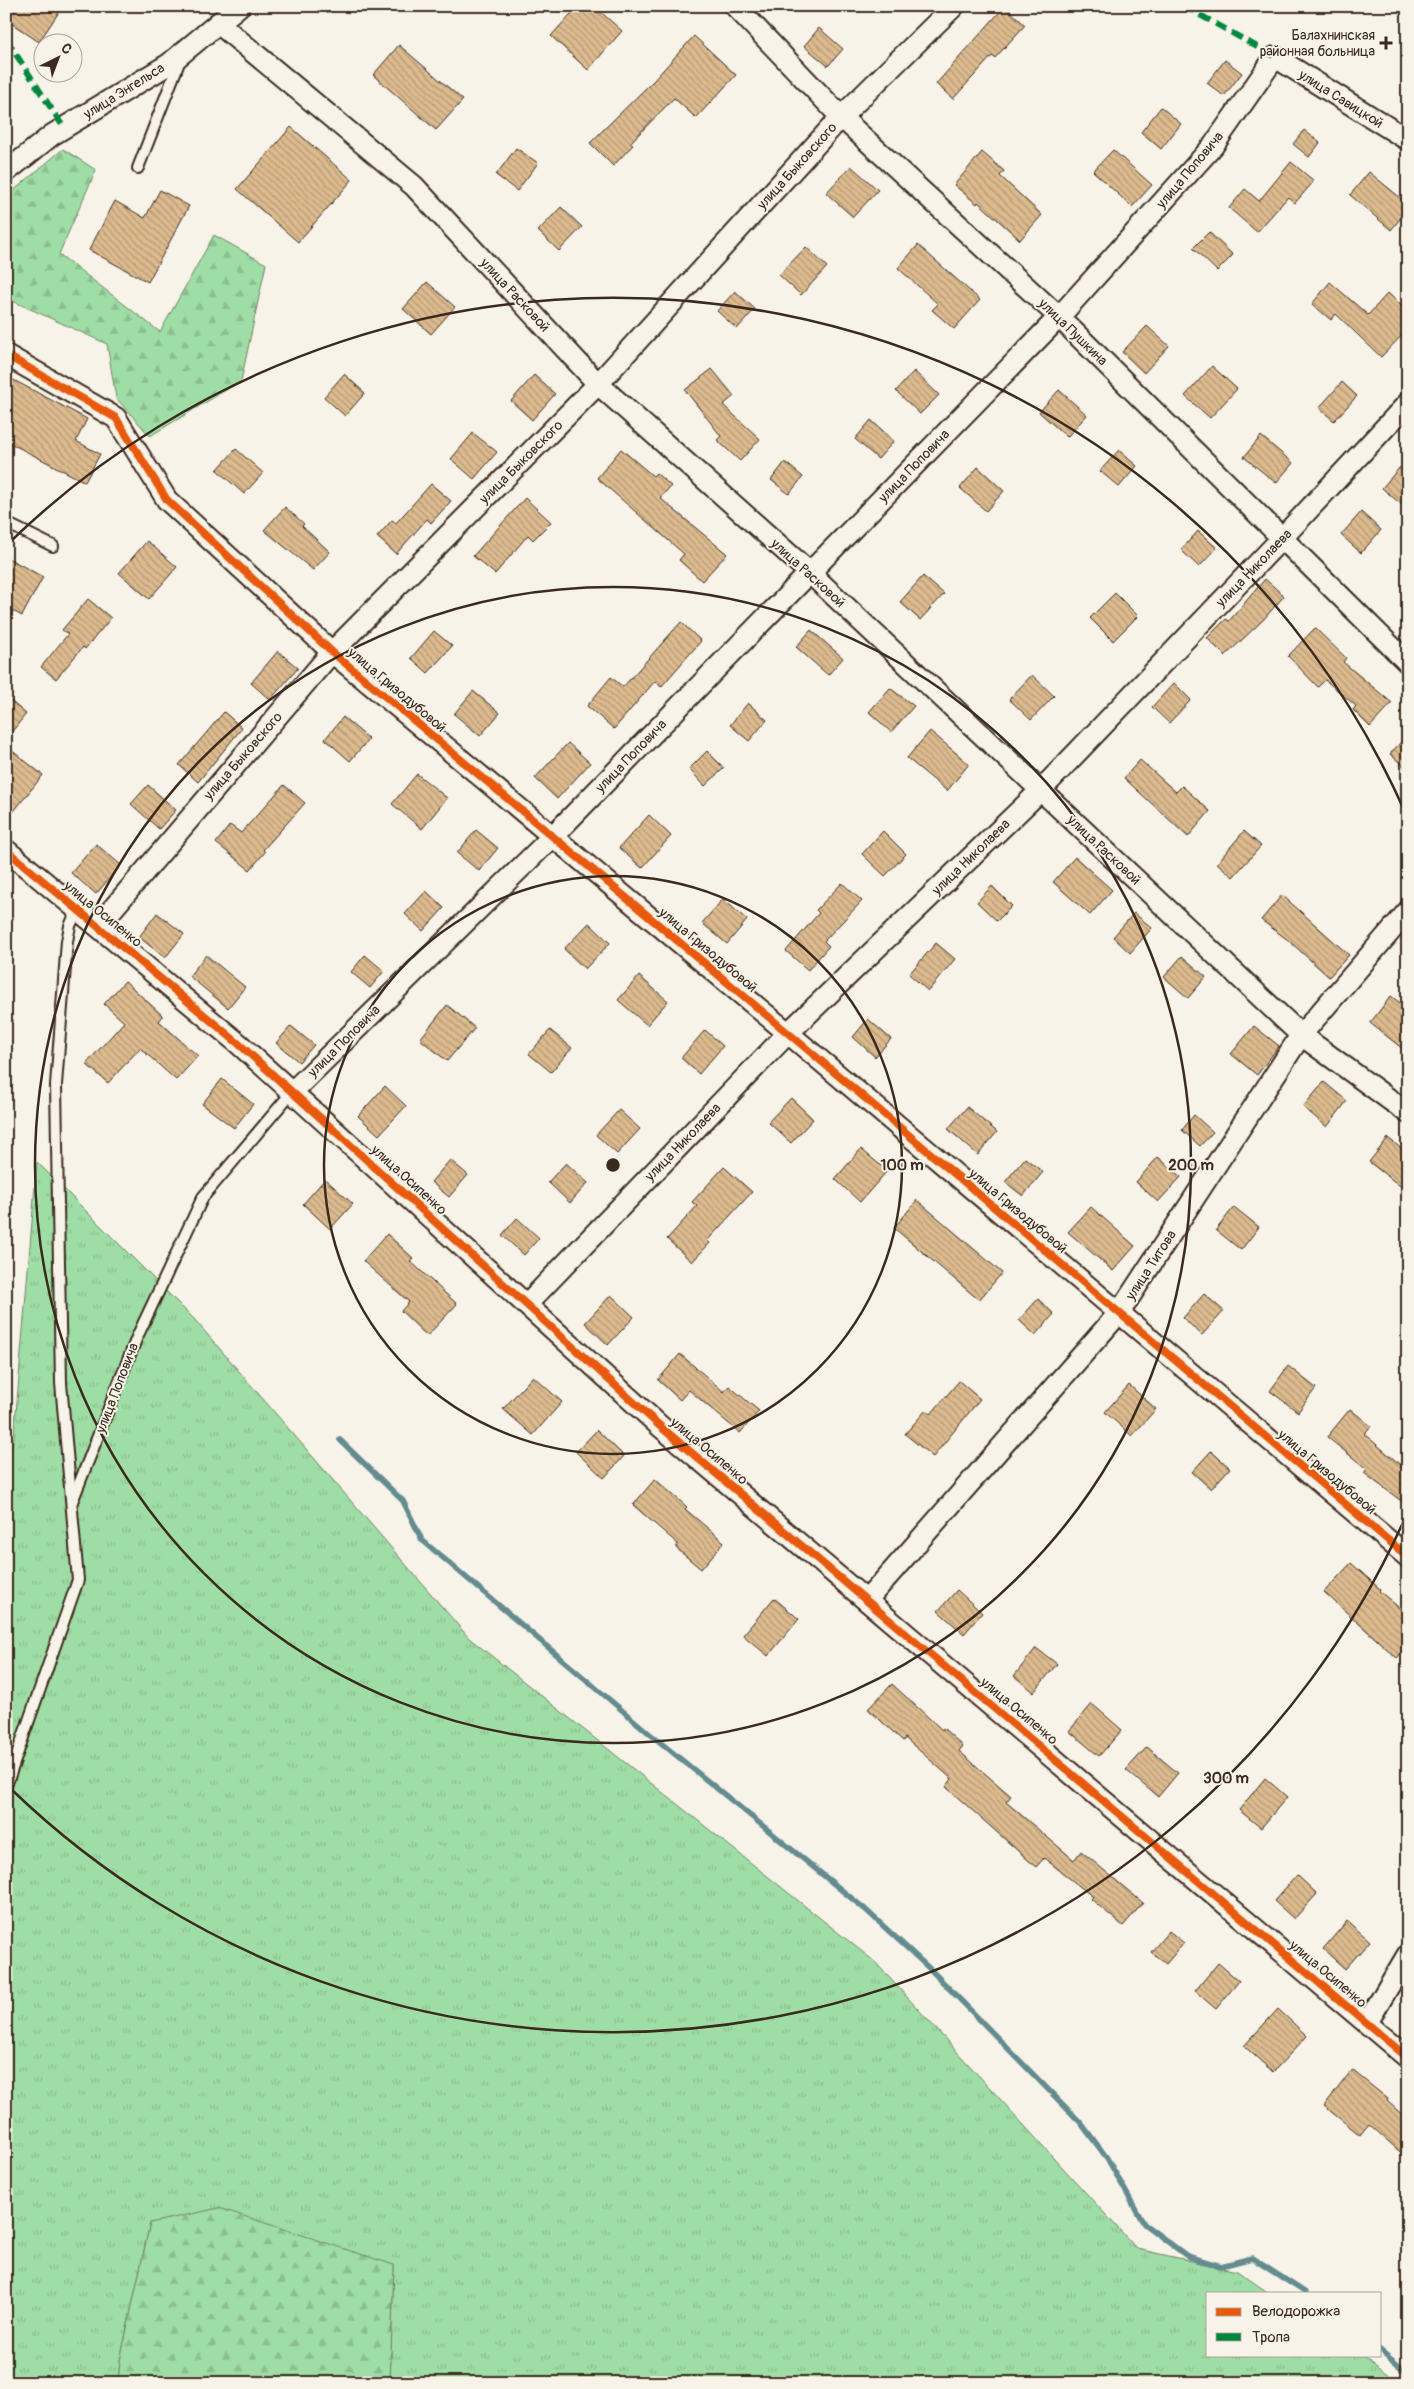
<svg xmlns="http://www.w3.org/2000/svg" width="1414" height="2389" font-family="Pangolin,sans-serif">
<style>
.grass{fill:url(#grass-tufts);stroke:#6d8462}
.forest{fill:url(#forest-firs);stroke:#6d8462}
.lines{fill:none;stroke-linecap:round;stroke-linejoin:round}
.stream{stroke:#638b90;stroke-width:5.5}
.building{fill:url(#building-back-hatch);stroke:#3b2a1e}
.service-casing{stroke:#3b2a1e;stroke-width:14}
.minor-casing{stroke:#3b2a1e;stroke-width:24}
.service{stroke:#f7f3e8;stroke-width:10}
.minor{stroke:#f7f3e8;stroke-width:20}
.quiet{stroke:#00873e;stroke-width:6;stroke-dasharray:12 6;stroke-linecap:butt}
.cycleway-casing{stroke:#f7f3e8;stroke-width:11}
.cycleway{stroke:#e8590c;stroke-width:8}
.ring{fill:none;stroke:#3b2a1e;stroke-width:2.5}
.poi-dot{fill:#3b2a1e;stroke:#f7f3e8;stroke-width:2}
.labels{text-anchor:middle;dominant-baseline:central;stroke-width:4;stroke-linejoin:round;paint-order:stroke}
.poi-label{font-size:14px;fill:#3b2a1e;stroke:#f7f3e8;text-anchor:end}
.street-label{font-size:14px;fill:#3b2a1e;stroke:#f7f3e8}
.centre{fill:#3b2a1e;stroke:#f7f3e8;stroke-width:2.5}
.ring-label{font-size:15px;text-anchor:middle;font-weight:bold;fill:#3b2a1e;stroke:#f7f3e8;stroke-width:4;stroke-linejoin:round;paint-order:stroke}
</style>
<defs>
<pattern id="grass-tufts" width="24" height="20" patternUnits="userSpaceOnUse" patternTransform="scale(1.25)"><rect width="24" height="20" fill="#9fdda6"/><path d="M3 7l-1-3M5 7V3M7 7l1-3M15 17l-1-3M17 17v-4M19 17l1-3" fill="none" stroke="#8abe8e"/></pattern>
<pattern id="forest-firs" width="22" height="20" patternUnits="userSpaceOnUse" patternTransform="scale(1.25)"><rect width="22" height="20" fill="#9fdda6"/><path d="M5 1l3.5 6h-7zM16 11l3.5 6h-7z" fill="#8abe8e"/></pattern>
<pattern id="building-back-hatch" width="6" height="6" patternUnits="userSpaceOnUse" patternTransform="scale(1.25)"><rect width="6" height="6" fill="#ddbb8f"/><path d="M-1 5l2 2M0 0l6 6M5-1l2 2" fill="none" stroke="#b49874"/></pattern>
</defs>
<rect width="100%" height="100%" fill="#f7f3e8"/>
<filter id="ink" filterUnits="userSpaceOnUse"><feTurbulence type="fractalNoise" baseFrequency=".02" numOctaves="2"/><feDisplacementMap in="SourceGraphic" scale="10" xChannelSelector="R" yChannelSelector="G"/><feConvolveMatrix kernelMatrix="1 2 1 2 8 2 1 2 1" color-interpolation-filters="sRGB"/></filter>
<g filter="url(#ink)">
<path class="grass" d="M37 1162 194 1319 469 1638 875 1962 1137 2249 1237 2271 1269 2293H1208V2355H1360L1400 2383H390L394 2265 150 2223 120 2361 118 2383H6V1470L14 1437Z"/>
<path class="forest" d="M63 149 96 170 59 254 160 332 214 235 266 264 241 381 150 436 116 398 107 344 6 298V197Z
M219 2208 394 2265 390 2383H118L120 2361 150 2223Z"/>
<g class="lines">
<path class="stream" d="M340 1440 403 1501 422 1540 650 1734 866 1910 932 1971 1081 2123 1107 2158 1144 2224 1187 2256 1221 2266 1252 2258 1306 2293
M1380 2350 1408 2373"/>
</g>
<path class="building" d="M17 6H63L39 42 8 21Z
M578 6H594L622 31 588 70 551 36Z
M1005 6 1025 25 995 58 992 56 953 99 936 84Z
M819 28 843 49 828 66 804 46Z
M694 36 736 75 696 118 674 98 630 143 633 145 613 166 590 143 654 80Z
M399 45 463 100 436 130 373 75Z
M1225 60 1242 73 1224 96 1207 83Z
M1161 107 1181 124 1161 149 1141 132Z
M291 127 352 180 298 242 237 189Z
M1304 130 1320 143 1309 157 1293 144Z
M516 148 538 163 517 191 496 175Z
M1113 150 1152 185 1132 207 1093 171Z
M982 152 1004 171 1000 176 1042 215 1020 240 978 202 977 204 954 185Z
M1291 162 1314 181 1295 203 1288 197 1257 232 1229 208 1245 189 1259 201Z
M851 166 878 190 853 217 826 193Z
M1369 172 1408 204V209L1391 230 1350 195Z
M160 190 189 206 148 282 89 250 115 201 145 218Z
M561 207 582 227 559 251 538 231Z
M1209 232 1233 255 1217 271 1193 248Z
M918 245 980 300 954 329 932 310 938 304 898 268Z
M806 247 827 267 801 295 779 275Z
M427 282 455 307 431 334 403 309Z
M1330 282 1368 315 1388 293 1408 312V329L1381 357 1336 314 1331 320 1312 304Z
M735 291 755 309 737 329 717 311Z
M1147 326 1169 346 1144 373 1122 352Z
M1212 366 1237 389 1210 418 1185 396Z
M712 369 734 396 723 405 760 439 740 461 717 440 721 436 685 390Z
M914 371 939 395 920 414 896 391Z
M344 374 365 393 345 416 324 397Z
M534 375 555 394 532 420 511 401Z
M6 376 87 419 76 441 100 454 85 482 6 441Z
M1342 382 1357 396 1334 421 1319 408Z
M1059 390 1087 415 1067 437 1039 412Z
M871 420 894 441 878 459 855 439Z
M473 433 497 452 474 479 451 459Z
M1261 436 1293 463 1276 483 1244 457Z
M236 449 263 473 244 494 217 470Z
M621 449 653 476 656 473 671 486 660 498 727 554 702 581 679 560 684 554 597 478Z
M1119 450 1137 466 1119 487 1100 471Z
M785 462 803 477 789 494 771 480Z
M978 467 1004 491 986 511 960 488Z
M1400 467 1408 474V510L1382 488Z
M431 484 451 501 431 523 427 519 396 554 377 537 392 520 396 523Z
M525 498 551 522 533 540 528 535 495 574 473 556Z
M285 507 304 524 302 526 330 552 313 570 264 530Z
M1361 512 1381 530 1361 553 1341 535Z
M1198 531 1217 548 1199 567 1181 550Z
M147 541 177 567 149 599 119 573Z
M6 557 43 577 22 616 6 607Z
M923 576 944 594 920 620 900 602Z
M1265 579 1284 596 1263 620 1225 656 1207 638 1226 619 1229 621Z
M1115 593 1138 616 1113 641 1090 618Z
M88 599 111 618 85 649 83 647 56 679 41 667 68 634 62 630Z
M681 622 701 641 661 687 655 681 614 729 587 706 611 677 623 687Z
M1315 628 1346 658 1343 662 1392 703 1370 727 1353 710 1356 706 1325 680 1318 687 1288 656Z
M811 630 843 658 828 675 796 647Z
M434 631 452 646 428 673 411 658Z
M278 651 298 668 270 700 251 683Z
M1032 675 1054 696 1031 720 1009 699Z
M1174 683 1191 700 1169 723 1152 707Z
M890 688 914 706 891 732 869 712Z
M473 691 500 713 480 736 454 714Z
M6 697 26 714 6 739Z
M748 703 767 720 749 741 730 725Z
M224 712 242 728 198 782 179 765Z
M343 717 369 739 350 761 325 739Z
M930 731 969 764 947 791 907 758Z
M1408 734V770L1390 754Z
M568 743 590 763 557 799 535 778Z
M6 746 43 775 6 821Z
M707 751 724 768 705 786 689 769Z
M1140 760 1176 792 1182 786 1210 811 1188 837 1124 778Z
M417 774 447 798 422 829 392 804Z
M148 785 176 810 159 829 131 804Z
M284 785 305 803 263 850 265 852 250 870 216 843 230 825 241 833Z
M649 815 671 836 642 868 619 848Z
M476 830 498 848 479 871 457 853Z
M883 831 906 854 885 876 862 854Z
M1244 831 1261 846 1233 877 1217 863Z
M96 844 121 865 96 894 71 873Z
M1075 857 1112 890 1090 915 1053 882Z
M842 883 862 901 824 941 829 946 808 970 786 951 819 913 816 910Z
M992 886 1012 906 997 921 977 902Z
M426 891 444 908 423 931 405 914Z
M1282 895 1349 955 1329 977 1288 940 1261 920Z
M723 899 747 920 727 944 702 923Z
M157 913 184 934 165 958 139 937Z
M1134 913 1152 928 1130 953 1113 937Z
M589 923 610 943 585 969 564 949Z
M936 943 955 959 928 991 909 974Z
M206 955 245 987 228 1008 189 976Z
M365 955 384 971 370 988 351 972Z
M1182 956 1206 977 1188 998 1164 977Z
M639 976 668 1001 647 1025 618 1000Z
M125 981 163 1016 159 1021 198 1056 176 1080 140 1048 108 1083 86 1064 124 1022 104 1004Z
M1391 996 1408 1009V1053L1370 1023Z
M447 1005 475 1028 447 1061 420 1039Z
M868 1019 891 1039 875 1057 853 1037Z
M291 1026 314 1045 299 1062 276 1043Z
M1254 1026 1279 1046 1257 1075 1231 1054Z
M550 1030 572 1048 551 1072 529 1054Z
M705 1030 723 1046 699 1074 681 1058Z
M222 1079 253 1104 234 1128 202 1104Z
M1324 1082 1347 1101 1327 1127 1303 1107Z
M385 1086 406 1106 379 1135 358 1116Z
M791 1098 813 1119 791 1143 768 1122Z
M967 1107 997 1132 978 1155 948 1129Z
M619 1110 640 1129 617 1154 596 1135Z
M1194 1115 1213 1132 1200 1146 1182 1130Z
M1388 1138 1408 1154V1192L1369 1162Z
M861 1149 887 1171 860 1202 835 1179Z
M1158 1157 1181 1177 1158 1202 1136 1182Z
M1025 1158 1043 1172 1023 1196 1005 1182Z
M450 1160 468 1175 449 1197 431 1182Z
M566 1163 588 1183 570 1203 548 1182Z
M724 1167 752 1192 707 1241 710 1243 692 1262 667 1239 697 1206 692 1202Z
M325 1179 353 1204 330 1229 303 1204Z
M917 1200 1002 1273 979 1300 894 1228Z
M1091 1207 1135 1246 1113 1271 1068 1232Z
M1234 1207 1259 1227 1241 1250 1216 1230Z
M517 1218 539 1238 524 1255 502 1235Z
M387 1234 413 1258 410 1261 457 1304 427 1336 401 1311 409 1302 363 1261Z
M1204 1294 1224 1311 1202 1335 1183 1318Z
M611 1295 634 1317 608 1345 585 1323Z
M1038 1299 1054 1314 1035 1335 1019 1320Z
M680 1354 724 1392 729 1386 759 1411 740 1433 689 1390 680 1400 658 1380Z
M1288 1366 1316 1388 1298 1412 1270 1391Z
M533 1376 562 1402 533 1435 503 1409Z
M959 1381 980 1399 933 1457 905 1434 926 1410 931 1414Z
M1129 1385 1156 1409 1132 1436 1105 1412Z
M1350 1409 1371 1426 1364 1434 1408 1471V1506L1364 1473 1367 1469 1327 1437Z
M597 1430 624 1456 604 1478 576 1452Z
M1211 1451 1230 1468 1211 1489 1192 1472Z
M655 1479 687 1507 685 1509 724 1542 701 1569 676 1548 678 1544 633 1505Z
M1351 1563 1380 1589 1379 1591 1408 1615V1645L1397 1658 1324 1592Z
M957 1590 982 1613 964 1634 938 1611Z
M774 1598 799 1619 768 1656 743 1635Z
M1036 1648 1057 1664 1034 1692 1014 1676Z
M892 1684 942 1730 943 1728 963 1746 959 1751 1011 1796 1006 1802 1074 1860 1081 1851 1143 1903 1123 1926 1091 1899 1093 1897 1044 1858 1036 1867 946 1787 952 1779 905 1738 903 1741 868 1709Z
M1092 1704 1122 1730 1099 1756 1069 1731Z
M1147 1747 1178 1773 1158 1797 1126 1770Z
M1265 1778 1287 1797 1261 1828 1239 1810Z
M1297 1875 1317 1894 1294 1919 1274 1901Z
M1347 1921 1370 1941 1345 1969 1323 1949Z
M1169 1931 1184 1943 1166 1964 1151 1952Z
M1218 1963 1239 1981 1216 2009 1195 1991Z
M1278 2009 1307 2036 1273 2072 1244 2046Z
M1352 2070 1388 2099 1387 2101 1408 2120V2159L1369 2124 1360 2135 1324 2106Z"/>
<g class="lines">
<defs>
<path id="service" d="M138 168 180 60
M6 523 53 546
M72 1502 137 1337 203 1197 292 1092
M6 1786 78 1580 61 1383 56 1085 67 941 70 926 77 910"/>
<path id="minor" d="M735 6 841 117 1059 317 1408 663
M218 23 414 186 598 384 810 573 1301 1035 1408 1113
M6 172 52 135 169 64 239 6
M6 355 116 418 167 500 332 652 788 1033 1408 1557
M6 850 239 1044 661 1427 1408 2058
M98 926 332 652 598 384 841 117 954 6
M292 1092 553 836 1059 317 1213 146 1275 57 1408 140
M527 1304 788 1033 1041 790 1282 538 1408 403
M867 1600 1119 1313 1301 1035 1408 911
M1367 2023 1408 1954"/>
</defs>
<use href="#service" class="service-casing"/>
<use href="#minor" class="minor-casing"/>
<use href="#service" class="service"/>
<use href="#minor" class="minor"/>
<path class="quiet" d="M1184 6 1275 57
M6 39 64 128"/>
<defs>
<path id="cycleway" d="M6 355 116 418 167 500 332 652 788 1033 1408 1557
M6 850 239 1044 661 1427 1408 2058"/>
</defs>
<use href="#cycleway" class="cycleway-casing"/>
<use href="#cycleway" class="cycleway"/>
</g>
</g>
<g class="ring">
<circle cx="613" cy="1165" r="289"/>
<circle cx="613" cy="1165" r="578"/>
<path d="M1405 1518A867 867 0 0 1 11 1789M11 541A867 867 0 0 1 1405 812"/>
</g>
<path class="poi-dot" d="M1383.5 35.5h5v5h5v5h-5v5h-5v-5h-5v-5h5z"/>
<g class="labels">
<g class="poi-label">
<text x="1375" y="35">Балахнинская<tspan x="1375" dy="16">районная больница</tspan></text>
</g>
<g class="street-label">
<text transform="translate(124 91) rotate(-32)">улица Энгельса</text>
<text transform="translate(1341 99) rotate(32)">улица Савицкой</text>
<text transform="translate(797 166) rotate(-48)">улица Быковского</text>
<text transform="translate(1190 170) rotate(-50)">улица Поповича</text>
<text transform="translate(515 295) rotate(47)">улица Расковой</text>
<text transform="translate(1073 332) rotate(44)">улица Пушкина</text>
<text transform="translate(521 462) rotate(-45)">улица Быковского</text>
<text transform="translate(914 466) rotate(-46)">улица Поповича</text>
<text transform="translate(1254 568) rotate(-46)">улица Николаева</text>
<text transform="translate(808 573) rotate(42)">улица Расковой</text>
<text transform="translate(397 690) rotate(40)">улица Гризодубовой</text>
<text transform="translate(243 756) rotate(-49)">улица Быковского</text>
<text transform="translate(631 756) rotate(-46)">улица Поповича</text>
<text transform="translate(1104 850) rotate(43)">улица Расковой</text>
<text transform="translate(971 857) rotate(-44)">улица Николаева</text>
<text transform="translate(103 914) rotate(39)">улица Осипенко</text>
<text transform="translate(708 950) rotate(40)">улица Гризодубовой</text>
<text transform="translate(344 1041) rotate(-45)">улица Поповича</text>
<text transform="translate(683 1142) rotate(-46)">улица Николаева</text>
<text transform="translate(409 1180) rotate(42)">улица Осипенко</text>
<text transform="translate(1018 1211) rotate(40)">улица Гризодубовой</text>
<text transform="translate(1151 1265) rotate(-57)">улица Титова</text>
<text transform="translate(117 1388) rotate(-69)">улица Поповича</text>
<text transform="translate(709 1451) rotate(40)">улица Осипенко</text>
<text transform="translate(1327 1472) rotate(40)">улица Гризодубовой</text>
<text transform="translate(1019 1711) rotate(40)">улица Осипенко</text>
<text transform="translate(1328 1974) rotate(40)">улица Осипенко</text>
</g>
</g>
<circle cx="613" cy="1165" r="8" class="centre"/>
<g class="ring-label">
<text x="902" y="1170">100 m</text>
<text x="1191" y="1170">200 m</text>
<text x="1226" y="1783">300 m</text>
</g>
<rect width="1414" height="2389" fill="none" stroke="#f7f3e8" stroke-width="25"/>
<rect x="12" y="12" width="1389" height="2364" fill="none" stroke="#3b2a1e" stroke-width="2" filter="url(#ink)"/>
<rect x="1206" y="2292" width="175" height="65" fill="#f7f3e8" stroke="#aca397"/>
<rect x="1216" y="2308" width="25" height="8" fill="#e8590c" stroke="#aca397"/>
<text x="1252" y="2316" font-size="15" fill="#3b2a1e">Велодорожка</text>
<rect x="1216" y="2333" width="25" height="8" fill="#00873e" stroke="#aca397"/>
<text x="1252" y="2342" font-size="15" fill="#3b2a1e">Тропа</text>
<g transform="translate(58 58) rotate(42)"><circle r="24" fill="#f7f3e8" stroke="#aca397"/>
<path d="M0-4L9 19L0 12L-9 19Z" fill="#3b2a1e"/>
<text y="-8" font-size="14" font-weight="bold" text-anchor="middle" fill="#3b2a1e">С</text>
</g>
</svg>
